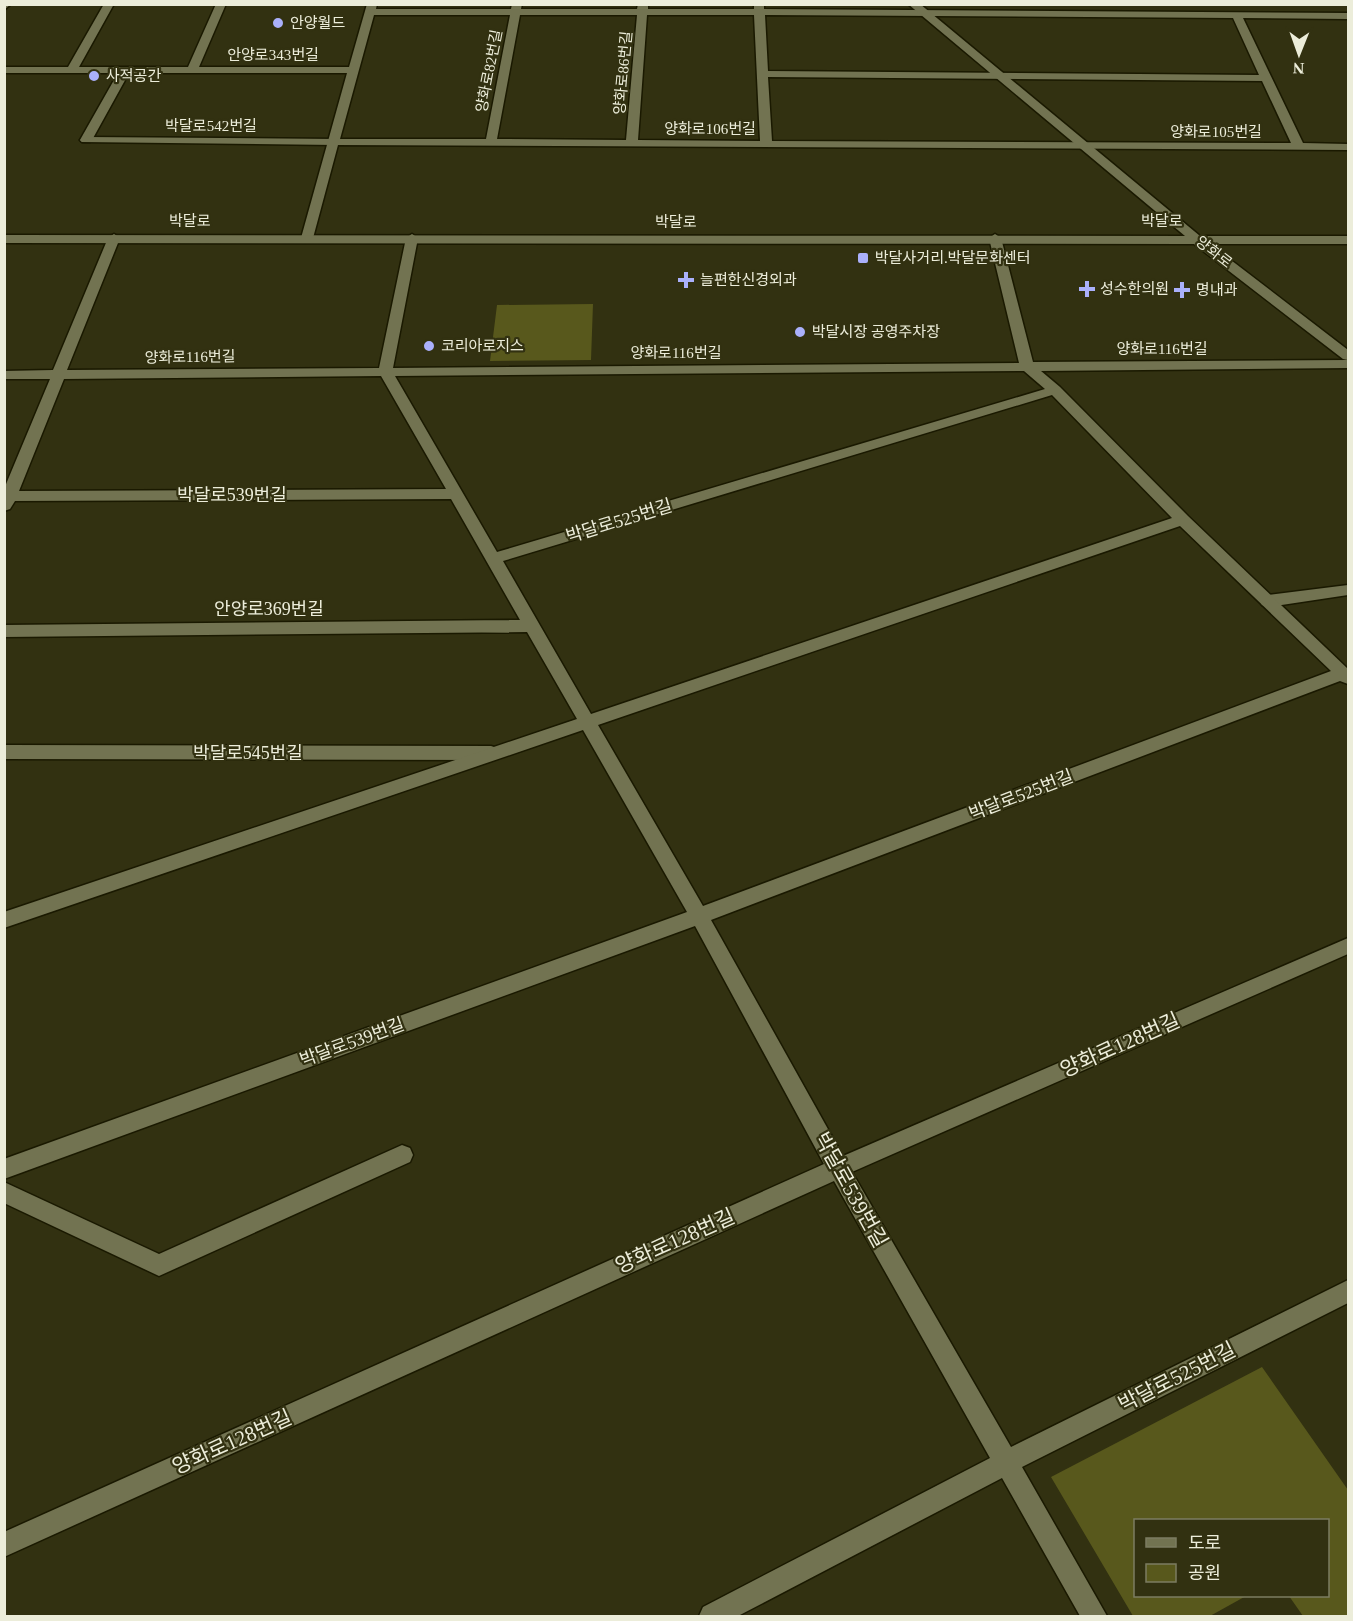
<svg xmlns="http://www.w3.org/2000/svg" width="1353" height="1621" font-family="'Times New Roman','Noto Sans KR',serif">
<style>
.green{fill:#58581c}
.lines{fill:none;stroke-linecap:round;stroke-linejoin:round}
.lane-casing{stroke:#1a1900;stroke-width:3}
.street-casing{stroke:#1a1900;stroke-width:3}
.secondary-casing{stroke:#1a1900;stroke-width:3}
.lane{fill:#727351;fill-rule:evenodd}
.street{fill:#727351;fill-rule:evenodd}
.secondary{fill:#727351;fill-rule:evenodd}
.poi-dot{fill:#aab0fb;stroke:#323111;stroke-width:2}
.labels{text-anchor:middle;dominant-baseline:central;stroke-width:4.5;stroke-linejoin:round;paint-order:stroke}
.far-poi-label{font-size:15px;fill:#ecedda;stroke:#323111;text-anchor:start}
.far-street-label{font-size:15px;fill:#ecedda;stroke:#323111}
.street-label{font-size:18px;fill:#ecedda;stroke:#323111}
.near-street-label{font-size:21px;fill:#ecedda;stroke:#323111}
</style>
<rect width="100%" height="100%" fill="#323111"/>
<path class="green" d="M593 304 591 360 490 361 497 305Z
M1262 1367 1348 1490V1616H1303L1289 1596H1328V1520H1136V1596H1246L1210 1616H1133L1051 1477Z"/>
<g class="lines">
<defs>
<path id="lane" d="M86 137 335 139 341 142 335 145 82 142 80 140Z
M1348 585V595L1268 607 1262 605 1260 601 1262 597 1268 595Z
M4 745 491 746 497 748 500 753 497 758 491 760 4 759Z
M402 1145 410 1148 413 1155 410 1162 159 1276 4 1203V1182L159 1254Z"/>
<path id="street" d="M4 4H11L4 10Z
M104 4H114L79 67H188L216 4H226L199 67H349L367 4H377L376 9H511L512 4H522L521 9H637L638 4H648V9H754V4H764V9L1348 13V19L1243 18 1303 143 1348 144V150L338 145 313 238 307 242 301 238 347 73H129L92 140 90 142H82L80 140 118 73H4V67H68ZM374 15H510L486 139H340ZM520 15H637L626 140 497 139ZM647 15H754L760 141 638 140ZM765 15 1233 18 1259 75 768 71ZM768 77 1262 81 1291 143 772 141Z
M114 234 120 238 67 370 379 368 406 238 412 234 418 238 393 368 1019 363 989 238 995 234 1001 238 1033 362 1348 360V368L1041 371 1060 387 1188 516 1348 669V684L1340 681 711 920 843 1156 1348 938V954L852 1172 1011 1447 1348 1280V1303L1022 1467 1107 1616H1080L1002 1478 738 1616H699L703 1607 990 1458 834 1181 4 1557V1532L824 1164 695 926 4 1179V1159L687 912 583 730 4 928V912L577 719 527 632 4 637V625L520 620 451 499 15 501 10 509 4 511V489L50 379H4V371L53 370 108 238ZM1024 371 1045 389 497 552 395 376ZM381 376 446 489 19 491 64 379ZM1052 395 1172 518 591 714 503 561ZM1180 526 1331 671 703 906 598 725Z"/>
<path id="secondary" d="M908 4H920L1200 236H1348V244H1210L1348 350V360L1343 359 1194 244 4 243V235L1185 236Z"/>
</defs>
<use href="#lane" class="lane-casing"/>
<use href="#street" class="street-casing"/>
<use href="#secondary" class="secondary-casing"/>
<use href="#lane" class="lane"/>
<use href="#street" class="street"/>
<use href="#secondary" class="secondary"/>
</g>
<g class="poi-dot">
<circle cx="278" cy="23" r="6"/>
<circle cx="94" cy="76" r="6"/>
<rect x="857" y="252" width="12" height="12" rx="3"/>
<path d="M683 271h6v6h6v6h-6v6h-6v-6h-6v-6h6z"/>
<path d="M1084 280h6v6h6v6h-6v6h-6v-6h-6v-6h6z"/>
<path d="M1179 281h6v6h6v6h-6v6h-6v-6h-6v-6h6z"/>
<circle cx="800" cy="332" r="6"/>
<circle cx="429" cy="346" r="6"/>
</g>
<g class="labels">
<g class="far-poi-label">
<text x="290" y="23">안양월드</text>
<text x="106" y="76">사적공간</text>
<text x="875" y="258">박달사거리.박달문화센터</text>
<text x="700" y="280">늘편한신경외과</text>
<text x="1100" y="289">성수한의원</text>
<text x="1196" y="290">명내과</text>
<text x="812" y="332">박달시장 공영주차장</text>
<text x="441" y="346">코리아로지스</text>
</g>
<g class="far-street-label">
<text x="273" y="55">안양로343번길</text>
<text transform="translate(489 71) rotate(-79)">양화로82번길</text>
<text transform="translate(623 73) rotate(-85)">양화로86번길</text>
<text x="211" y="126">박달로542번길</text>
<text x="710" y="129">양화로106번길</text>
<text x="1216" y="132">양화로105번길</text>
<text x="190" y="221">박달로</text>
<text x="1162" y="221">박달로</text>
<text x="676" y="222">박달로</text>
<text transform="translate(1214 252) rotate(38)">양화로</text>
<text x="1162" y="349">양화로116번길</text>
<text x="676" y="353">양화로116번길</text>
<text transform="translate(190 357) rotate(-1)">양화로116번길</text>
</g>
<g class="street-label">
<text x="232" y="495">박달로539번길</text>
<text transform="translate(619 521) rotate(-17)">박달로525번길</text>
<text x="269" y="609">안양로369번길</text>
<text x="248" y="753">박달로545번길</text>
<text transform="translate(1021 795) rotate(-21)">박달로525번길</text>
<text transform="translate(352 1042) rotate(-20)">박달로539번길</text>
</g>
<g class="near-street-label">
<text transform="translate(1120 1045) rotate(-24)">양화로128번길</text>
<text transform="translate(851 1190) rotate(61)">박달로539번길</text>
<text transform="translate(675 1241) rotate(-24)">양화로128번길</text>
<text transform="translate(1177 1377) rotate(-27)">박달로525번길</text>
<text transform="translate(232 1442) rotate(-24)">양화로128번길</text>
</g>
</g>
<rect width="1353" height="1621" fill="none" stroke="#ecedda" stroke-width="12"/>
<rect x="1134" y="1519" width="195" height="78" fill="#323111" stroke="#7c7c61" stroke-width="1.5"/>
<rect x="1146" y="1538" width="30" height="9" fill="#727351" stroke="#7c7c61" stroke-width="1.5"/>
<text x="1188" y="1549" font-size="18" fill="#ecedda">도로</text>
<rect x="1146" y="1564" width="30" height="18" fill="#58581c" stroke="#7c7c61" stroke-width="1.5"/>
<text x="1188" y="1579" font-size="18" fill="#ecedda">공원</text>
<g transform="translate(1299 54) rotate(181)" stroke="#323111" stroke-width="4.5" paint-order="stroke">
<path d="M0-4.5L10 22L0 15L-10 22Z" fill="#ecedda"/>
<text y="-9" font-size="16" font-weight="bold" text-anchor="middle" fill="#ecedda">N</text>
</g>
</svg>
